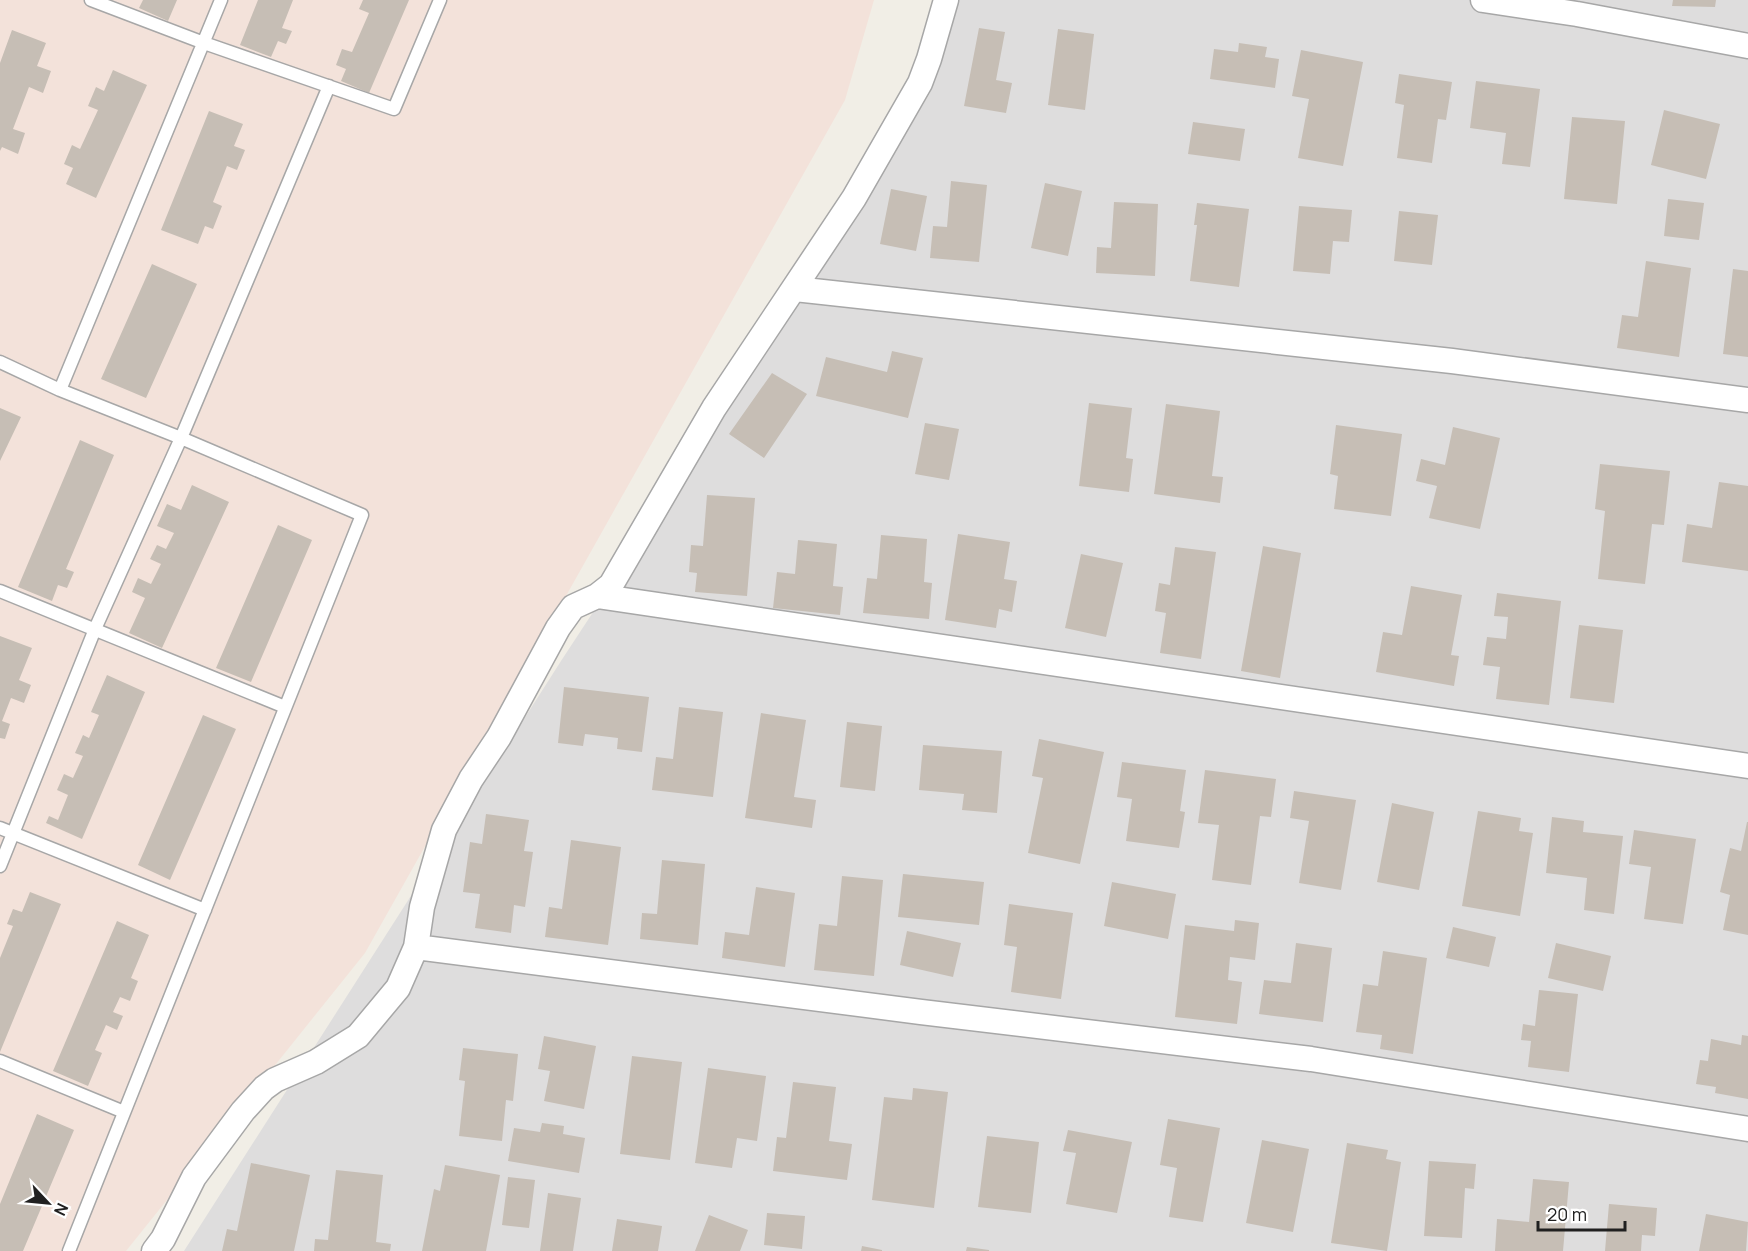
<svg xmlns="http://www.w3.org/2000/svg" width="1748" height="1251" font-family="Manrope,sans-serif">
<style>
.residential{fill:#dedddd}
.military{fill:#f3e2da}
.building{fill:#c6beb5}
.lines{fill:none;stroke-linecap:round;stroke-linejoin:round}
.service-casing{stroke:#a7a7a7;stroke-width:15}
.minor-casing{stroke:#a7a7a7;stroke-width:27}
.service{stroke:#fff;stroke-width:12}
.minor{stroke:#fff;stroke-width:24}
</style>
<rect width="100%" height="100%" fill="#f1eee6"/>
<path class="residential" d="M950 0H1748V1251H184L561 661 878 178 930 93Z"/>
<path class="military" d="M0 0H874L845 100 365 953 126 1251H0Z"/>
<path class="building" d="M143 0H177L168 21 139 8Z
M258 0H293L282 28 292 31 286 44 278 41 271 57 240 45Z
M363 0H409L369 93 341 81 346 69 336 65 342 49 352 52 369 13 359 9Z
M1673 0H1716L1715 7 1672 6Z
M979 28 1005 32 996 80 1012 83 1006 113 964 106Z
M1058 29 1094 34 1085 110 1048 105Z
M12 30 46 43 37 66 51 71 43 93 29 87 13 129 25 133 18 154 2 147 0 151V63Z
M1239 43 1267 47 1265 57 1279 59 1275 88 1210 79 1214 49 1238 52Z
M1301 50 1363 62 1343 166 1298 158 1309 99 1292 96Z
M113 70 147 85 96 198 66 184 73 168 64 164 72 145 80 149 98 110 88 106 96 87 104 91Z
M1399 74 1452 82 1446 120 1438 119 1432 163 1397 158 1404 105 1395 103Z
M1476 81 1540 89 1530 167 1502 164 1506 133 1470 128Z
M1664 110 1720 124 1706 179 1651 165Z
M209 111 243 124 234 146 245 150 237 170 227 166 213 202 222 206 213 229 205 226 198 244 161 230Z
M1572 117 1625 121 1617 204 1564 199Z
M1193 122 1245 129 1240 161 1188 154Z
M951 181 987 185 979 262 930 258 933 226 947 227Z
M1045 183 1082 191 1068 256 1031 248Z
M891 189 927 196 916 251 880 244Z
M1668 199 1704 203 1699 240 1664 236Z
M1114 202 1158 204 1155 276 1096 273 1097 247 1111 248Z
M1197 203 1249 209 1239 287 1190 281 1197 225H1194Z
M1299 206 1352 210 1349 242 1333 241 1330 274 1293 271Z
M1399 211 1438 215 1432 265 1394 261Z
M1646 261 1691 268 1679 357 1617 348 1622 315 1638 317Z
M152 264 197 284 146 398 101 379Z
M1733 269 1748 271V357L1723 354Z
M892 351 923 358 908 418 816 396 826 357 887 372Z
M772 373 807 394 764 458 729 434Z
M1089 403 1132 408 1126 458 1133 459 1129 492 1079 486Z
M1166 404 1220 411 1212 476 1223 477 1220 503 1154 494Z
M0 408 21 417 0 461Z
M925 423 959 429 949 480 915 474Z
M1336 425 1402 434 1391 516 1334 509 1338 476 1330 474Z
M1453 427 1500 438 1480 529 1429 518 1437 486 1416 481 1421 459 1445 465Z
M80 440 114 455 66 569 74 572 67 588 58 585 52 601 18 587Z
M1600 464 1670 471 1664 525 1652 524 1645 584 1598 579 1605 511 1595 509Z
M1719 482 1748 486V571L1682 562 1687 524 1712 528Z
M192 485 229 502 162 648 129 633 145 598 132 592 138 578 151 584 161 564 150 559 157 545 166 549 174 533 157 526 167 504 181 510Z
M707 495 755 498 747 596 695 592 697 573 689 572 691 545 703 546Z
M278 525 312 540 251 682 216 668Z
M958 534 1010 542 1004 579 1017 581 1012 612 999 609 996 628 945 620Z
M881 535 927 539 924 582 932 583 929 619 863 613 867 578 877 579Z
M798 540 837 544 833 586 843 587 840 615 773 608 777 572 795 574Z
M1263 546 1301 553 1280 678 1241 671Z
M1175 547 1216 552 1201 659 1160 653 1166 613 1155 611 1159 583 1170 585Z
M1081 554 1123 563 1106 637 1065 628Z
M1411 586 1462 595 1451 655 1459 656 1454 686 1376 672 1383 632 1402 635Z
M1497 593 1561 601 1549 705 1496 699 1500 667 1483 665 1487 637 1506 639 1508 617 1494 616Z
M1579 625 1623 630 1614 703 1570 698Z
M0 636 32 648 19 680 31 685 24 703 11 698 2 721 10 724 5 739 0 738Z
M107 675 145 692 82 839 46 823 49 816 58 820 68 795 57 790 64 774 73 778 83 756 75 753 83 735 89 738 99 715 91 712Z
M564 687 649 697 642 752 617 749 618 738 585 734 583 746 558 743Z
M679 707 723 712 713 797 652 790 656 757 673 759Z
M761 713 806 720 794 797 816 800 812 828 745 818Z
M203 715 236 729 170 880 138 865Z
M847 722 882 726 875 791 840 787Z
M1039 739 1104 752 1080 864 1028 853 1043 778 1032 776Z
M923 745 1002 751 997 813 962 810 964 794 919 790Z
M1122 762 1186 770 1180 811 1185 812 1179 848 1126 841 1132 799 1117 797Z
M1205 770 1276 779 1271 817 1260 816 1251 885 1212 880 1219 825 1198 823Z
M1294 791 1356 800 1341 890 1299 883 1309 821 1290 818Z
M1392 803 1434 812 1419 890 1377 882Z
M1478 811 1521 818 1519 831 1533 833 1520 916 1462 906Z
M486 814 529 820 524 851 533 852 525 907 514 905 511 933 475 928 480 894 463 892 470 842 482 844Z
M1552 817 1584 821 1583 832 1623 836 1614 914 1584 910 1587 878 1546 873Z
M1747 822H1748V935L1723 930 1730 895 1720 892 1730 848 1741 851Z
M1634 830 1696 839 1683 924 1644 919 1651 867 1629 864Z
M571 840 621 847 608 945 545 937 549 907 562 909Z
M662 860 705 864 698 945 640 939 642 913 657 914Z
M903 874 984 882 979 925 898 917Z
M842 876 883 880 874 976 814 970 819 924 837 926Z
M1112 882 1176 894 1168 939 1104 926Z
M756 887 795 893 785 967 722 958 725 932 749 935Z
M30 892 61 904 0 1052V958L13 926 7 924 13 909 22 912Z
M1009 904 1073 913 1061 999 1011 992 1017 947 1004 945Z
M1235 920 1259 923 1255 960 1230 957 1228 980 1242 982 1237 1024 1175 1017 1185 925 1234 931Z
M117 921 149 935 131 978 138 981 130 1001 120 997 113 1012 123 1016 117 1030 106 1025 95 1050 102 1053 88 1086 53 1071Z
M1453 927 1496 937 1489 967 1446 958Z
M907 931 961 943 953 977 900 965Z
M1296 943 1332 948 1323 1022 1259 1014 1264 980 1291 983Z
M1556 943 1611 956 1603 991 1548 978Z
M1383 951 1427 958 1413 1054 1380 1049 1382 1035 1356 1032 1363 984 1378 986Z
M1539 990 1578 994 1569 1072 1528 1067 1531 1041 1521 1040 1523 1024 1535 1026Z
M1742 1035 1748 1036V1099L1715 1093 1716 1087 1696 1084 1700 1060 1708 1061 1711 1039 1741 1045Z
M544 1036 596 1046 584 1109 544 1101 550 1071 538 1069Z
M463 1048 518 1054 513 1101 506 1100 502 1141 459 1136 465 1081 459 1080Z
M632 1056 682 1062 670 1160 620 1154Z
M708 1068 766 1076 757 1141 737 1138 732 1168 695 1163Z
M793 1082 836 1087 829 1141 852 1144 847 1180 773 1171 777 1137 786 1138Z
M913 1088 948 1092 934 1208 872 1200 884 1097 912 1100Z
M37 1114 74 1130 23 1251H0V1204Z
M1168 1119 1220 1128 1203 1222 1169 1217 1177 1168 1160 1165Z
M542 1123 564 1126 563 1134 585 1138 579 1173 508 1161 514 1128 540 1132Z
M1068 1130 1132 1142 1117 1213 1066 1204 1076 1153 1063 1151Z
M987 1136 1039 1142 1031 1213 978 1207Z
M1262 1140 1309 1149 1293 1232 1246 1223Z
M1347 1143 1388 1150 1386 1159 1401 1162 1387 1251 1331 1243Z
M1429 1161 1476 1164 1474 1189 1465 1188 1462 1238 1424 1236Z
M251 1163 310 1175 294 1251H222L227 1229 237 1231Z
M445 1165 500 1175 486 1251H422L434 1189 440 1191Z
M336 1170 383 1175 376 1242 391 1244 390 1251H314L315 1239 328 1240Z
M508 1177 535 1180 529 1228 502 1225Z
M1533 1179 1569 1182 1563 1251H1495L1497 1219 1529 1222Z
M548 1193 581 1198 573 1251H540Z
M1609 1204 1657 1208 1655 1236 1642 1235 1641 1251H1605Z
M767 1213 805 1216 802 1249 764 1245Z
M1706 1214 1748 1222 1746 1251H1699Z
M709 1215 748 1230 740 1251H695Z
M617 1219 662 1226 658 1251H612Z
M862 1246 882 1250V1251H861Z
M967 1247 989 1250V1251H966Z"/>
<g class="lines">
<defs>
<path id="service" d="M91 0 204 43 394 109 440 0
M0 362 60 390 181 438 362 515 69 1251
M60 390 221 0
M0 591 285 707
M0 828 205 910
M0 866 95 629 181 438 329 86
M0 1061 124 1112"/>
<path id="minor" d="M1483 0 1577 14 1748 46
M795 289 1452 361 1748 400
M597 596 1748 766
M416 947 921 1012 1311 1059 1748 1129
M154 1251 163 1239 194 1177 243 1111 264 1088 275 1080 316 1062 358 1036 398 988 416 947 422 907 444 830 471 779 499 737 558 628 573 607 597 596 611 585 714 408 854 198 920 83 929 59 946 0"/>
</defs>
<use href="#service" class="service-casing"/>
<use href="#minor" class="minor-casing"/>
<use href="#service" class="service"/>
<use href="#minor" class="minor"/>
</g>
<g transform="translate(48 1203) rotate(116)" stroke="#ffffff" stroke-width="4.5" paint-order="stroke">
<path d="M0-4.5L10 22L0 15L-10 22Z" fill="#202020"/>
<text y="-9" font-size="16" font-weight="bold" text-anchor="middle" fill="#202020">N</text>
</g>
<path d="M1538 1221v9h87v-9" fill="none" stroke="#202020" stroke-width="3"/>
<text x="1547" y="1221" font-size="18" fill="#202020" stroke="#ffffff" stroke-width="4.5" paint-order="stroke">20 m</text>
</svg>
